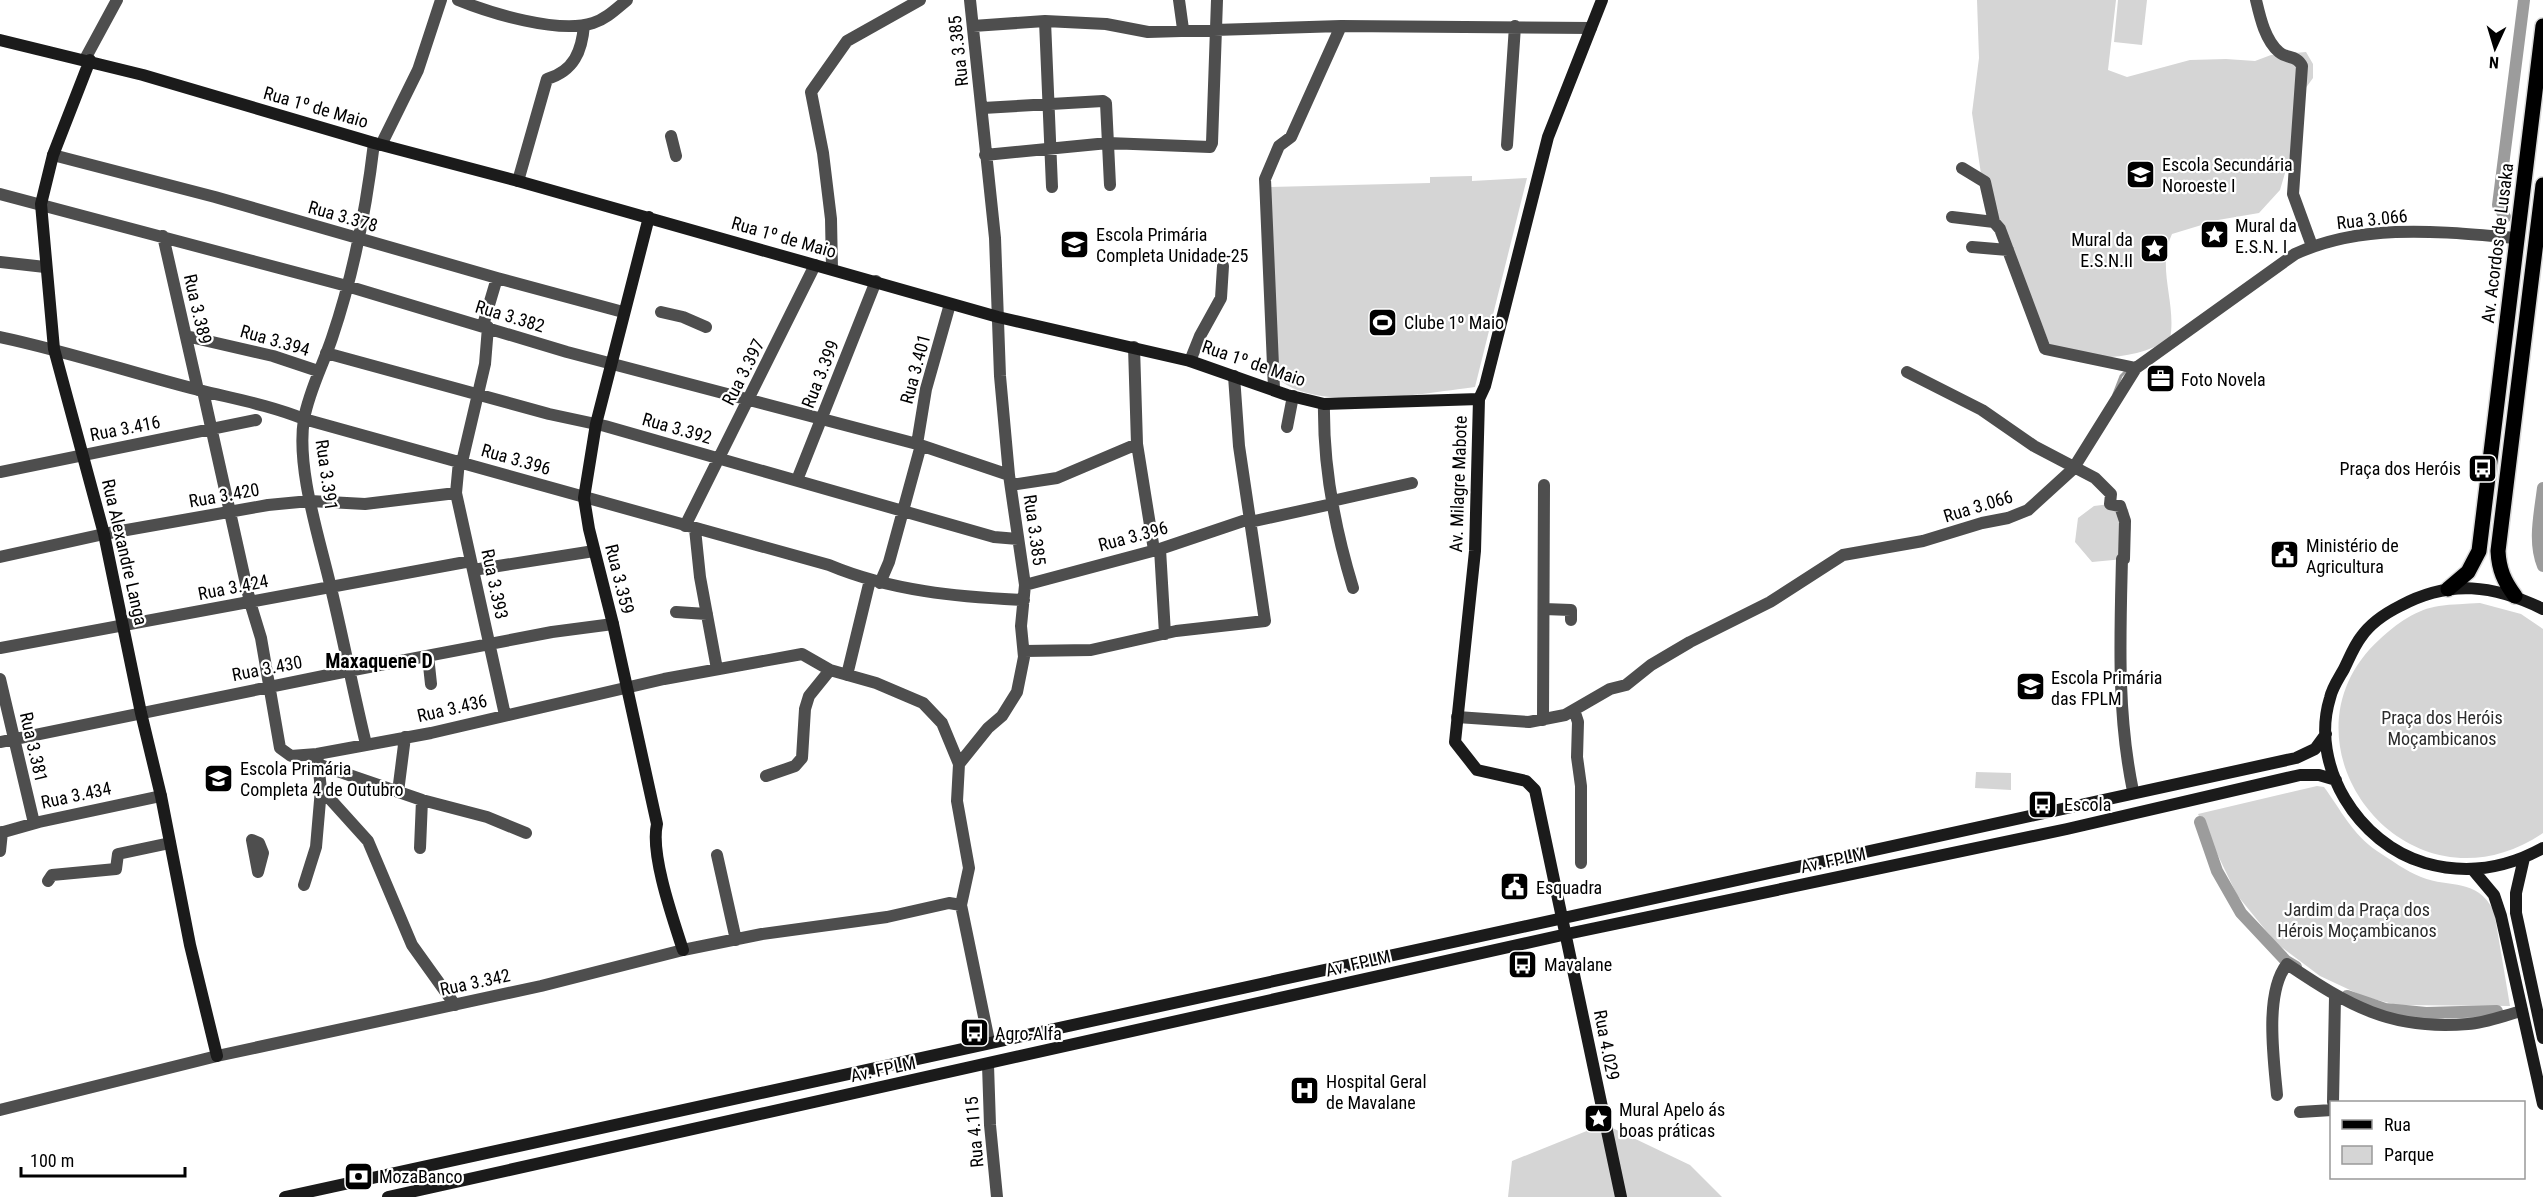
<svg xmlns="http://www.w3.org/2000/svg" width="2543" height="1197" font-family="'Roboto Condensed',sans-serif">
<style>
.green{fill:#d5d5d5}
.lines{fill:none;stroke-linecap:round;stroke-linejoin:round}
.stream{stroke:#9c9c9c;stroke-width:3}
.canal{stroke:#9c9c9c;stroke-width:12}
.primary-casing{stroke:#dbdbdb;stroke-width:18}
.street{stroke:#4e4e4e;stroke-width:12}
.secondary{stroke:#1b1b1b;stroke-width:12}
.primary{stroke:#000;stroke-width:15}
.labels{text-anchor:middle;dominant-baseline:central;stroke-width:4.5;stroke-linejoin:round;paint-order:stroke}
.street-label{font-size:18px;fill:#000;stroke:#fff}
.poi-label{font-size:18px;fill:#000;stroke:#fff;text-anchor:start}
.park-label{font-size:18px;fill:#2c2c2c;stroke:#fff}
.neighbourhood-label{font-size:20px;font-weight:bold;fill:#000;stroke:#fff}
</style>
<rect width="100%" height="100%" fill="#fff"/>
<path class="green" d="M1977 0H2116L2108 70 2127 77 2190 60 2226 59 2255 61 2271 55 2306 52 2313 64V78L2297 100 2292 149 2280 190 2259 213 2218 220 2172 234C2156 268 2177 303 2170 339 2134 361 2091 361 2052 350L1981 174 1972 113 1979 58Z
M2118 0H2147L2142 45 2114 42Z
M1472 176V181L1527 178 1475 387C1426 393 1314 414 1276 377L1269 187 1430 183V177Z
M2110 504 2128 509 2131 528 2124 559 2092 562 2075 542 2078 518 2094 506Z
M2480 603 2521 614 2543 629V833C2406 925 2267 741 2380 639 2396 624 2417 609 2439 606 2452 604 2466 604 2480 603Z
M1976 772 2011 773V790L1975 788Z
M2317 786 2324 787C2341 810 2352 834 2377 851 2391 860 2406 871 2421 877 2451 889 2476 877 2494 911L2510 1006 2397 1005 2365 997 2320 976 2276 943 2237 895 2198 814Z
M1604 1124 1690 1165 1722 1197H1508L1512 1161Z"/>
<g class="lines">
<path class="stream" d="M2114 394 2121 376 2128 369
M2543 490C2540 515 2533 543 2543 566"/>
<path class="canal" d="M2505 217 2498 205 2524 0
M2543 488C2540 513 2533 542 2543 566
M2200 822 2217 871 2241 913 2286 961 2296 967
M2347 996 2385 1009 2426 1013 2497 1011"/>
<defs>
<path id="primary" d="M2448 589 2468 572 2479 551 2543 26
M2515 596C2504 581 2499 570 2498 551L2543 185"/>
</defs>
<use href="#primary" class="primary-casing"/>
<path class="street" d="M458 0C490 13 558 34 593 23 606 19 616 9 627 0
M970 0 995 238 1000 376 1009 475 1025 585 1021 626 1024 657 1017 692 1002 716 988 728 959 764 957 801 969 868 961 905 989 1041
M1179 0 1183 29
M2256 0C2260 17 2265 40 2279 52 2287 59 2297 55 2302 66L2293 194 2312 246
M1045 21 1052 187
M973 26 1045 21 1106 24 1148 32 1341 26 1591 28
M85 59 117 0
M983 108 1103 101 1106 103 1110 185
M671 136 676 156
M381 145 418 70 441 0
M1507 145 1515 26
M53 155 215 197 497 278 623 312
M985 155 1108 143 1210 147 1212 143 1217 0
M1962 168 1985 182 1994 222 2000 229 2045 349 2136 368
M518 181 547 79C574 71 582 51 584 25
M0 194 347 286 567 352 917 444 1009 475
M1952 217 1994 222
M163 236 198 390
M1972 247 2008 250
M0 262 45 267
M832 269 831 219 823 153 811 92 847 41 920 0
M661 312 683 317 706 327
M483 325 497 278
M186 336 273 356 318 371
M0 337C67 351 132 373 199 390 235 399 269 405 304 419L829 565C891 591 958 597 1024 600
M1134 347 1137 444 1154 550
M326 353 549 414 605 426 994 537 1018 539
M1190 361 1200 336 1221 298 1223 266
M1907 372 1982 410 2034 446 2095 478 2111 494 2110 504 2120 506 2125 521 2124 559H2122C2120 638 2117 714 2133 791
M1274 389 1265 179 1279 146 1291 137 1341 26
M203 391 250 602 261 638 280 748 291 756 317 754 431 733 664 679 802 654 830 670 876 683 923 703 942 723 959 764
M1324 404C1323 467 1335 529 1353 588
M1287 427 1293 396
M917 444 926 389 950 304
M459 461 456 493 505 715
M462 462 485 364 488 327
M0 472 256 420
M797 480 876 281
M1011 485 1057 478 1137 444
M1332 501 1412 483
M1250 522 1332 504
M685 526 815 265
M695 529 700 577 717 669
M1160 549 1165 634
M0 557 104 534 268 505 310 501 365 504 456 493
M473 570 594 551
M880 583 889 562 921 445
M1025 585 1160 549 1249 519
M1544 609 1571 610V620
M676 612 707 614
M0 648 471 561
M1024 651 1091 650 1176 631 1265 621 1239 446 1234 376
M428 656 431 684
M847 675 870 580
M0 679 34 823
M1574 710 1578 722 1577 757 1581 786V863
M1457 717 1529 722 1565 715 1610 689 1626 685 1651 665 1690 642 1770 602 1843 555 1923 541 1982 523 2008 518 2028 510 2073 469 2136 368 2295 254C2365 222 2443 232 2517 238
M1543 720 1544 485
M0 742 348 671 552 632 613 624
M366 744C353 691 343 637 330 584 319 537 296 467 304 419 309 391 323 365 332 338 354 273 366 211 374 143
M317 754 321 789 368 841 412 945 455 1005
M320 765 422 800 487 817 526 833
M766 776 795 766 802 758 805 709 809 696 830 670
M398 792 405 737
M0 833 39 822 161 796
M252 840 259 843 263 853 258 872Z
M420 848 422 800
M0 851 2 832
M717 855 736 940
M48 881 52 875 116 869 118 854 170 843
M304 885 316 847 321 789
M988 1065 990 1125 997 1197
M2277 1095C2274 1060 2264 993 2287 964 2348 1005 2391 1031 2468 1024 2486 1023 2505 1015 2522 1011
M2333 1102 2335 997
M0 1110 217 1056 541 986 683 950 762 934 887 917 949 903 961 905
M2300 1112 2332 1110"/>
<path class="secondary" d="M1602 0 1548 137 1485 386 1479 399 1475 551 1455 742 1477 770 1526 781 1535 790 1621 1197
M0 40 143 75 374 143 518 181 998 317 1190 361 1287 395 1324 404 1479 399
M90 60 53 155 41 204 54 349 104 534 141 713 161 796 190 945 217 1056
M649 217 596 424 584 498 589 529 613 624 657 824C650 854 673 919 683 950
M2543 609C2494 585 2450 579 2400 606 2386 613 2370 624 2361 637 2354 646 2349 659 2344 669 2339 678 2332 688 2330 698 2309 766 2359 844 2425 863 2467 875 2505 869 2543 848
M2524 858 2516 893V913L2543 1038
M2473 870 2494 895 2501 916 2543 1104
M285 1197 2296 758 2315 749 2326 734
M388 1197 1567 934 2067 829 2300 775H2319L2336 780"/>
<use href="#primary" class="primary"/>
</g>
<defs>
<symbol id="school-square" viewBox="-11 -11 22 22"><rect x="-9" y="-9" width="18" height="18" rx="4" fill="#000" stroke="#fff"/><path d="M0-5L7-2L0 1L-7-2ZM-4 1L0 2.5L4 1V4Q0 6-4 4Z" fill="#fff"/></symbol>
<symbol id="sight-square" viewBox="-11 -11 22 22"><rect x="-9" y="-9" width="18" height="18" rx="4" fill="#000" stroke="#fff"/><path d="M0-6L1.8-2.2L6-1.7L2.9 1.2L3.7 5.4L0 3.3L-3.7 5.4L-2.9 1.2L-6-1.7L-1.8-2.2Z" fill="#fff"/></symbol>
<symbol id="stadium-square" viewBox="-11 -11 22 22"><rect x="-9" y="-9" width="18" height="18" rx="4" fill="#000" stroke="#fff"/><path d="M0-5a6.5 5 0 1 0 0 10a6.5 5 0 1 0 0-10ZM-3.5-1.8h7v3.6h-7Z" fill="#fff"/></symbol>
<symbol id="office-square" viewBox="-11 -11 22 22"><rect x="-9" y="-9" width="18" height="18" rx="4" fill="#000" stroke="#fff"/><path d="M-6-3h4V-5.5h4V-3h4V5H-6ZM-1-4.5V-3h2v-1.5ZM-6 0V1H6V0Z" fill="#fff"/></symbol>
<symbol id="bus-square" viewBox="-11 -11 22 22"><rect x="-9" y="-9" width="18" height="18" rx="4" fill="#000" stroke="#fff"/><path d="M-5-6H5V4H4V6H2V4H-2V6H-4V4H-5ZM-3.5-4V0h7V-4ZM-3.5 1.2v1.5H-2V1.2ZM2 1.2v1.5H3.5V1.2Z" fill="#fff"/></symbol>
<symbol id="civic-square" viewBox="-11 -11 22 22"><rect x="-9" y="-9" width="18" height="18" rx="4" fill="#000" stroke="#fff"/><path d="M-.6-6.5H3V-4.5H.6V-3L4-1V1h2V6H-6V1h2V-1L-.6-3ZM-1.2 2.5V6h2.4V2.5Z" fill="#fff"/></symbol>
<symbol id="hospital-square" viewBox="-11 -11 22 22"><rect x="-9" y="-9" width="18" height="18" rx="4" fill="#000" stroke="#fff"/><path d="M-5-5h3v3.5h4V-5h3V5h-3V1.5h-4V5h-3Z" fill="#fff"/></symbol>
<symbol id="bank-square" viewBox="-11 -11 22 22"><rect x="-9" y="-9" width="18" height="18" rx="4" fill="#000" stroke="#fff"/><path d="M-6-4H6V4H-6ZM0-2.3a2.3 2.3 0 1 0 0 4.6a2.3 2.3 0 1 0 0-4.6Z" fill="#fff"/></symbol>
</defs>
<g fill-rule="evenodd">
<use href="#school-square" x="2124" y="158" width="33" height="33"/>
<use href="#sight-square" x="2198" y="218" width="33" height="33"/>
<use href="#school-square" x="1058" y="228" width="33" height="33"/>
<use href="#sight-square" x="2138" y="232" width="33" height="33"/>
<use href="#stadium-square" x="1366" y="306" width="33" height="33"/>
<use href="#office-square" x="2144" y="362" width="33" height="33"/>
<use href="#bus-square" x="2466" y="452" width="33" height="33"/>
<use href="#civic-square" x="2268" y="538" width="33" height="33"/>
<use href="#school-square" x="2014" y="670" width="33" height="33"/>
<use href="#school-square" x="202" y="762" width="33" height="33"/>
<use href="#bus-square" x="2026" y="788" width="33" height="33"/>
<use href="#civic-square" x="1498" y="870" width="33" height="33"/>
<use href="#bus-square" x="1506" y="948" width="33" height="33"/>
<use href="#bus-square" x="958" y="1016" width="33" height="33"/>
<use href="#hospital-square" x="1288" y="1074" width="33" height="33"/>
<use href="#sight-square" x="1582" y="1102" width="33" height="33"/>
<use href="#bank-square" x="342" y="1160" width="33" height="33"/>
</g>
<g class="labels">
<g class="street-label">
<text transform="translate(958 51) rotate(-96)">Rua 3.385</text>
<text transform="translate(316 107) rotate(16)">Rua 1º de Maio</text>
<text transform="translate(343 216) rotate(16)">Rua 3.378</text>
<text transform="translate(2372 219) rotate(-6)">Rua 3.066</text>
<text transform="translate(784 237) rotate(16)">Rua 1º de Maio</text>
<text transform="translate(2497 243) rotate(-83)">Av. Acordos de Lusaka</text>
<text transform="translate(198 309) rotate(77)">Rua 3.389</text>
<text transform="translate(510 316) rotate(17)">Rua 3.382</text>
<text transform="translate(275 340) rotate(16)">Rua 3.394</text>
<text transform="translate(1254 363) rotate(19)">Rua 1º de Maio</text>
<text transform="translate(915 369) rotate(-75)">Rua 3.401</text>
<text transform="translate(743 372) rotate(-63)">Rua 3.397</text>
<text transform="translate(820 374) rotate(-68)">Rua 3.399</text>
<text transform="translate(125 428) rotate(-11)">Rua 3.416</text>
<text transform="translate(677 428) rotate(16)">Rua 3.392</text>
<text transform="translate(516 459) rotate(16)">Rua 3.396</text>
<text transform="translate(327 475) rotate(82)">Rua 3.391</text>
<text transform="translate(1458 484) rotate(-88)">Av. Milagre Mabote</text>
<text transform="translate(224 495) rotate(-10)">Rua 3.420</text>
<text transform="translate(1978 506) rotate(-17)">Rua 3.066</text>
<text transform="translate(1035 530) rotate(82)">Rua 3.385</text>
<text transform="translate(1133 536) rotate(-15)">Rua 3.396</text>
<text transform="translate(125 552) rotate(77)">Rua Alexandre Langa</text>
<text transform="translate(620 579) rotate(76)">Rua 3.359</text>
<text transform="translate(495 584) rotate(78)">Rua 3.393</text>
<text transform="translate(233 587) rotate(-11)">Rua 3.424</text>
<text transform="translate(267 668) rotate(-11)">Rua 3.430</text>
<text transform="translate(452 708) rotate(-13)">Rua 3.436</text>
<text transform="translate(34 747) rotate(77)">Rua 3.381</text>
<text transform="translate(76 795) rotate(-12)">Rua 3.434</text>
<text transform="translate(1833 860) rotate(-12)">Av. FPLM</text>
<text transform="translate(1358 963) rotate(-13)">Av. FPLM</text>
<text transform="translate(475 982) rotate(-12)">Rua 3.342</text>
<text transform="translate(1607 1045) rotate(79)">Rua 4.029</text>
<text transform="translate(883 1069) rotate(-12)">Av. FPLM</text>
<text transform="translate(974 1132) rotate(-95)">Rua 4.115</text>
</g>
<g class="poi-label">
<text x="2162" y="164">Escola Secundária<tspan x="2162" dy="21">Noroeste I</tspan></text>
<text x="2235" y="225">Mural da<tspan x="2235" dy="21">E.S.N. I</tspan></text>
<text x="1096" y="234">Escola Primária<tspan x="1096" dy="21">Completa Unidade-25</tspan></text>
<text x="2133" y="239" text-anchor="end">Mural da<tspan x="2133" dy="21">E.S.N.II</tspan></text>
<text x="1404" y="322">Clube 1º Maio</text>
<text x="2181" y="379">Foto Novela</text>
<text x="2461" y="468" text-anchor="end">Praça dos Heróis</text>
<text x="2306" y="545">Ministério de<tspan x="2306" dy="21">Agricultura</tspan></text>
<text x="2051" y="677">Escola Primária<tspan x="2051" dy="21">das FPLM</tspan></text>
<text x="240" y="768">Escola Primária<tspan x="240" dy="21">Completa 4 de Outubro</tspan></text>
<text x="2064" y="804">Escola</text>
<text x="1536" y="887">Esquadra</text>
<text x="1544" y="964">Mavalane</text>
<text x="995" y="1033">Agro-Alfa</text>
<text x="1326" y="1081">Hospital Geral<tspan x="1326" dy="21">de Mavalane</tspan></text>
<text x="1619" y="1109">Mural Apelo ás<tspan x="1619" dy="21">boas práticas</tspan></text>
<text x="379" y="1176">MozaBanco</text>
</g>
<g class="park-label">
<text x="2442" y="717">Praça dos Heróis<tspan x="2442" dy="21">Moçambicanos</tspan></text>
<text x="2357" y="909">Jardim da Praça dos<tspan x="2357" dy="21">Hérois Moçambicanos</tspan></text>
</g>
<g class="neighbourhood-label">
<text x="379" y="661">Maxaquene D</text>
</g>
</g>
<rect x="2330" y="1101" width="195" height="78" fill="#ffffff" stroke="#999999" stroke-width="1.5"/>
<rect x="2342" y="1120" width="30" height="9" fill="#000000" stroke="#999999" stroke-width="1.5"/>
<text x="2384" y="1131" font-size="18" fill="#000000">Rua</text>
<rect x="2342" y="1146" width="30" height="18" fill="#d5d5d5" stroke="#999999" stroke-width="1.5"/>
<text x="2384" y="1161" font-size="18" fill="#000000">Parque</text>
<g transform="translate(2495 48) rotate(184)" stroke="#ffffff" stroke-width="4.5" paint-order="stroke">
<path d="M0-4.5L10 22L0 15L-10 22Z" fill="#000000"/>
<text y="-9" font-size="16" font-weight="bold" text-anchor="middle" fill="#000000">N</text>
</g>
<path d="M21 1167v9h164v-9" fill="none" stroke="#000000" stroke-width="3"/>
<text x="30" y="1167" font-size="18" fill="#000000" stroke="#ffffff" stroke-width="4.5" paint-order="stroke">100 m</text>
</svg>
